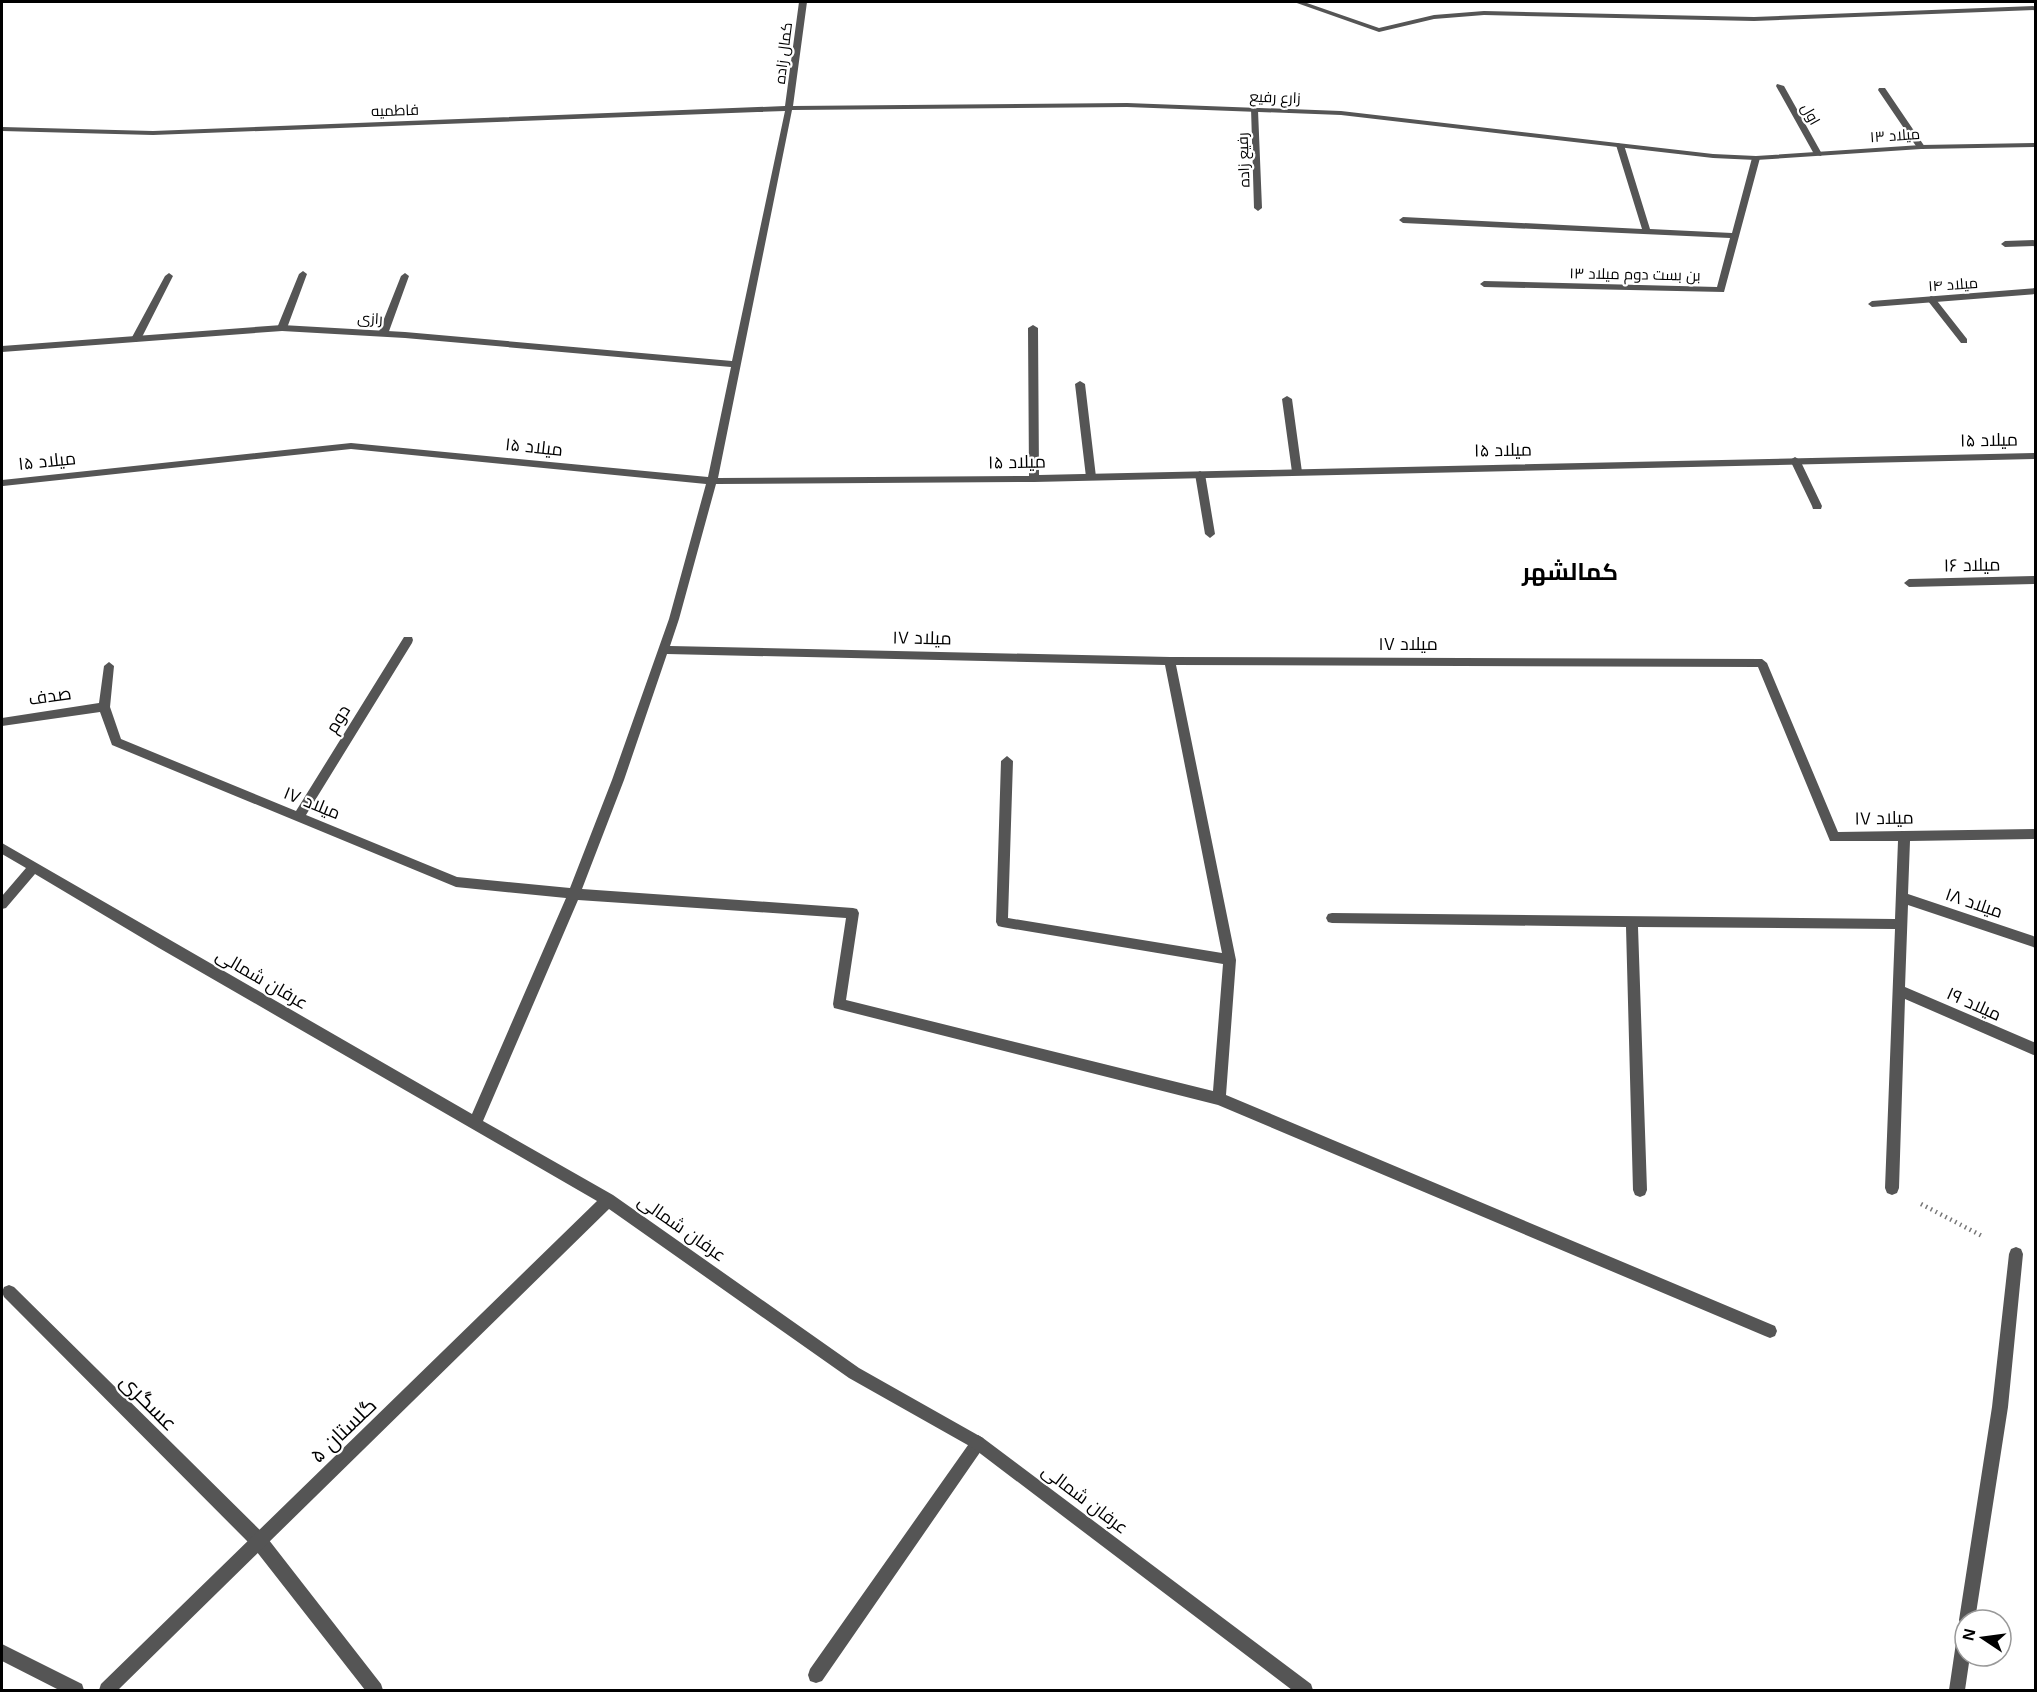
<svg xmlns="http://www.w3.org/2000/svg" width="2037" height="1692" font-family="Helvetica,Cairo,sans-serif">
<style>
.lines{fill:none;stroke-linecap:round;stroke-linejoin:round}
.path{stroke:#777;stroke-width:4.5;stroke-dasharray:1.5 4;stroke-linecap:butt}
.lane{fill:#555;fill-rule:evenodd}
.street{fill:#555;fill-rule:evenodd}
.labels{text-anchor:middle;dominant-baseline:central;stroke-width:4.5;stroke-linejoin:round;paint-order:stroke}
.far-street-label{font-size:15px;fill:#000;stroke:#fff}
.street-label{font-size:18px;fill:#000;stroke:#fff}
.near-street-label{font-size:21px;fill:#000;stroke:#fff}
.district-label{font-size:24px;font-weight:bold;fill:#000;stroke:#fff}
</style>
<rect width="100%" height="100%" fill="#fff"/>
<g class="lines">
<path class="path" d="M1921 1204 1984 1237"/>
<path class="lane" d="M1777 84 1784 86 1822 154 1821 156 1814 154 1776 86Z
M1879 88H1885L1925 147 1924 149H1918L1878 90Z
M1251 108 1258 110 1262 208 1258 211 1254 208Z
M1617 143 1624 145 1650 229 1732 233 1752 158 1759 156 1760 158 1724 292 1484 287 1480 284 1484 281 1717 287 1730 238 1403 223 1399 220 1403 217 1642 229 1616 145Z
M2036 240V246L2005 247 2001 244 2005 241Z
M303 271 307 274 287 328 282 331 279 330 277 328 299 274Z
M169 273 173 276 141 339 136 342 133 341 131 339 165 276Z
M405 273 409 276 388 334 386 336H380L378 334 401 276Z
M1931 296 1934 297 1967 339V343H1961L1928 301 1927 299Z
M1080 381 1085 384 1096 477 1091 480 1086 477 1075 384Z
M1287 396 1292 399 1302 472 1297 475 1292 472 1282 399Z
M1795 457 1800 460 1822 506 1821 509H1813L1812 506 1790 460Z
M1200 471 1205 474 1215 534 1210 538 1205 534 1195 474Z
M9 1285 14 1287 265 1535 381 1684 383 1690H365L253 1547 4 1297 2 1292 4 1287Z
M978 1435 983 1438 986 1443 983 1448 822 1681 816 1683 810 1681 808 1675 810 1669 973 1438Z"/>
<path class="street" d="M799 2H807L793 106 1127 103 1341 111 1713 154 1756 156 1921 145 2036 143V147L1921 149 1756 160 1713 158 1341 115 1127 107 792 110 718 478 1029 476 1028 328 1033 325 1038 328 1039 475 2036 453V459L1034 482 716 484 679 619 670 646 1170 657 1762 659 1767 663 1838 832 2036 829V839L1910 841 1908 894 2036 937V948L1908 905 1905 987 2036 1043V1056L1905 999 1899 1188 1897 1193 1892 1195 1887 1193 1885 1188 1895 929 1638 927 1647 1190 1645 1195 1640 1197 1635 1195 1633 1190 1626 927 1332 923 1328 922 1326 918 1328 914 1332 913 1895 919 1898 841H1830L1758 667 1176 665 1236 960 1226 1095 1775 1326 1777 1331 1775 1336 1770 1338 1765 1336 1218 1105 834 1008 833 1004 846 918 578 900 483 1121 613 1195 859 1368 983 1438 1311 1684 1313 1690H1292L973 1448 849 1378 609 1209 118 1690H99L101 1684 597 1201 159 948 35 874 6 908 2 909V896L26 868 2 854V843L472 1114 566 898 456 887 112 745 100 712 2 726V718L99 703 104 666 109 662 114 666 110 707 121 739 296 811 404 637H412L413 640 412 643 306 815 457 877 570 888 612 780 669 619 706 484 351 449 3 486 2 480 351 443 708 477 731 367 405 338 282 331 2 352V346L282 325 405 332 732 361 785 111 153 135 2 131V127L153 131 785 106ZM667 654 1165 665 1222 953 1008 918 1013 761 1007 756 1001 761 996 922 998 926 1002 927 1223 964 1213 1091 846 1000 859 913 857 909 853 908 582 889 624 780Z
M1294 2H1304L1379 28 1434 15 1484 11 1754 17 2036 6V10L1754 21 1484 15 1434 19 1379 32Z
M2036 288V294L1872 307 1868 304 1872 301Z
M2036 576V584L1909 587 1904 583 1909 579Z
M2016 1247 2021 1249 2023 1254 2008 1407 1975 1620H1965V1627L1961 1626 1959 1620 1992 1407 2009 1254 2011 1249Z
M1965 1628V1656H1970L1965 1690H1949L1957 1636 1959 1630Z
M2 1644 82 1684 84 1690H59L2 1661Z"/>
</g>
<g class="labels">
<g class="far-street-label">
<text transform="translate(783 53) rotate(-83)">کمال زاده</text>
<text transform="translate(1275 97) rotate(2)">زارع رفیع</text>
<text transform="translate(395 110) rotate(-2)">فاطمیه</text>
<text transform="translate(1811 114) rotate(61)">اول</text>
<text transform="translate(1895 135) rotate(-4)">میلاد ۱۳</text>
<text transform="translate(1243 160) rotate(-92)">رفیع زاده</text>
<text transform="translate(1635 274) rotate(1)">بن بست دوم میلاد ۱۳</text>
<text transform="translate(1953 284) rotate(-4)">میلاد ۱۴</text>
<text transform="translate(370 318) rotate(3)">رازی</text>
</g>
<g class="street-label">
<text transform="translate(1989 440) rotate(-1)">میلاد ۱۵</text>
<text transform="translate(534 447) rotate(6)">میلاد ۱۵</text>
<text transform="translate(1503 450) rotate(-1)">میلاد ۱۵</text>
<text transform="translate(47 461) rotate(-6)">میلاد ۱۵</text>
<text transform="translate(1017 462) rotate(-1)">میلاد ۱۵</text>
<text transform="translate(1972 565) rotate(-1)">میلاد ۱۶</text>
<text transform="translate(922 638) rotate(1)">میلاد ۱۷</text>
<text x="1408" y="644">میلاد ۱۷</text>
<text transform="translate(50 696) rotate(-8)">صدف</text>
<text transform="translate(338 719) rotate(-58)">دوم</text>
<text transform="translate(312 803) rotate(22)">میلاد ۱۷</text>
<text transform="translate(1884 818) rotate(-1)">میلاد ۱۷</text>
<text transform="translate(1974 903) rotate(19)">میلاد ۱۸</text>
<text transform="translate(262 979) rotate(30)">عرفان شمالی</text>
<text transform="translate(1974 1004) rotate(24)">میلاد ۱۹</text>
<text transform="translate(682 1228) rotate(35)">عرفان شمالی</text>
<text transform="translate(1085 1499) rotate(37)">عرفان شمالی</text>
</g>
<g class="near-street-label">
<text transform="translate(149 1402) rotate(45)">عسگری</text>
<text transform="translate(343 1430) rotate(-44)">گلستان ۵</text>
</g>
<g class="district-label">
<text x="1570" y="571">کمالشهر</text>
</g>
</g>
<rect width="2037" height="1692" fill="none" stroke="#000000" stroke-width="6"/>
<g transform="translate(1983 1638) rotate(283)"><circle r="28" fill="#ffffff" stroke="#999999" stroke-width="1.5"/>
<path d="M0-4.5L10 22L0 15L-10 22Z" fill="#000000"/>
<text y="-9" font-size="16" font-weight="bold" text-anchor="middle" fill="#000000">N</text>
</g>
</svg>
